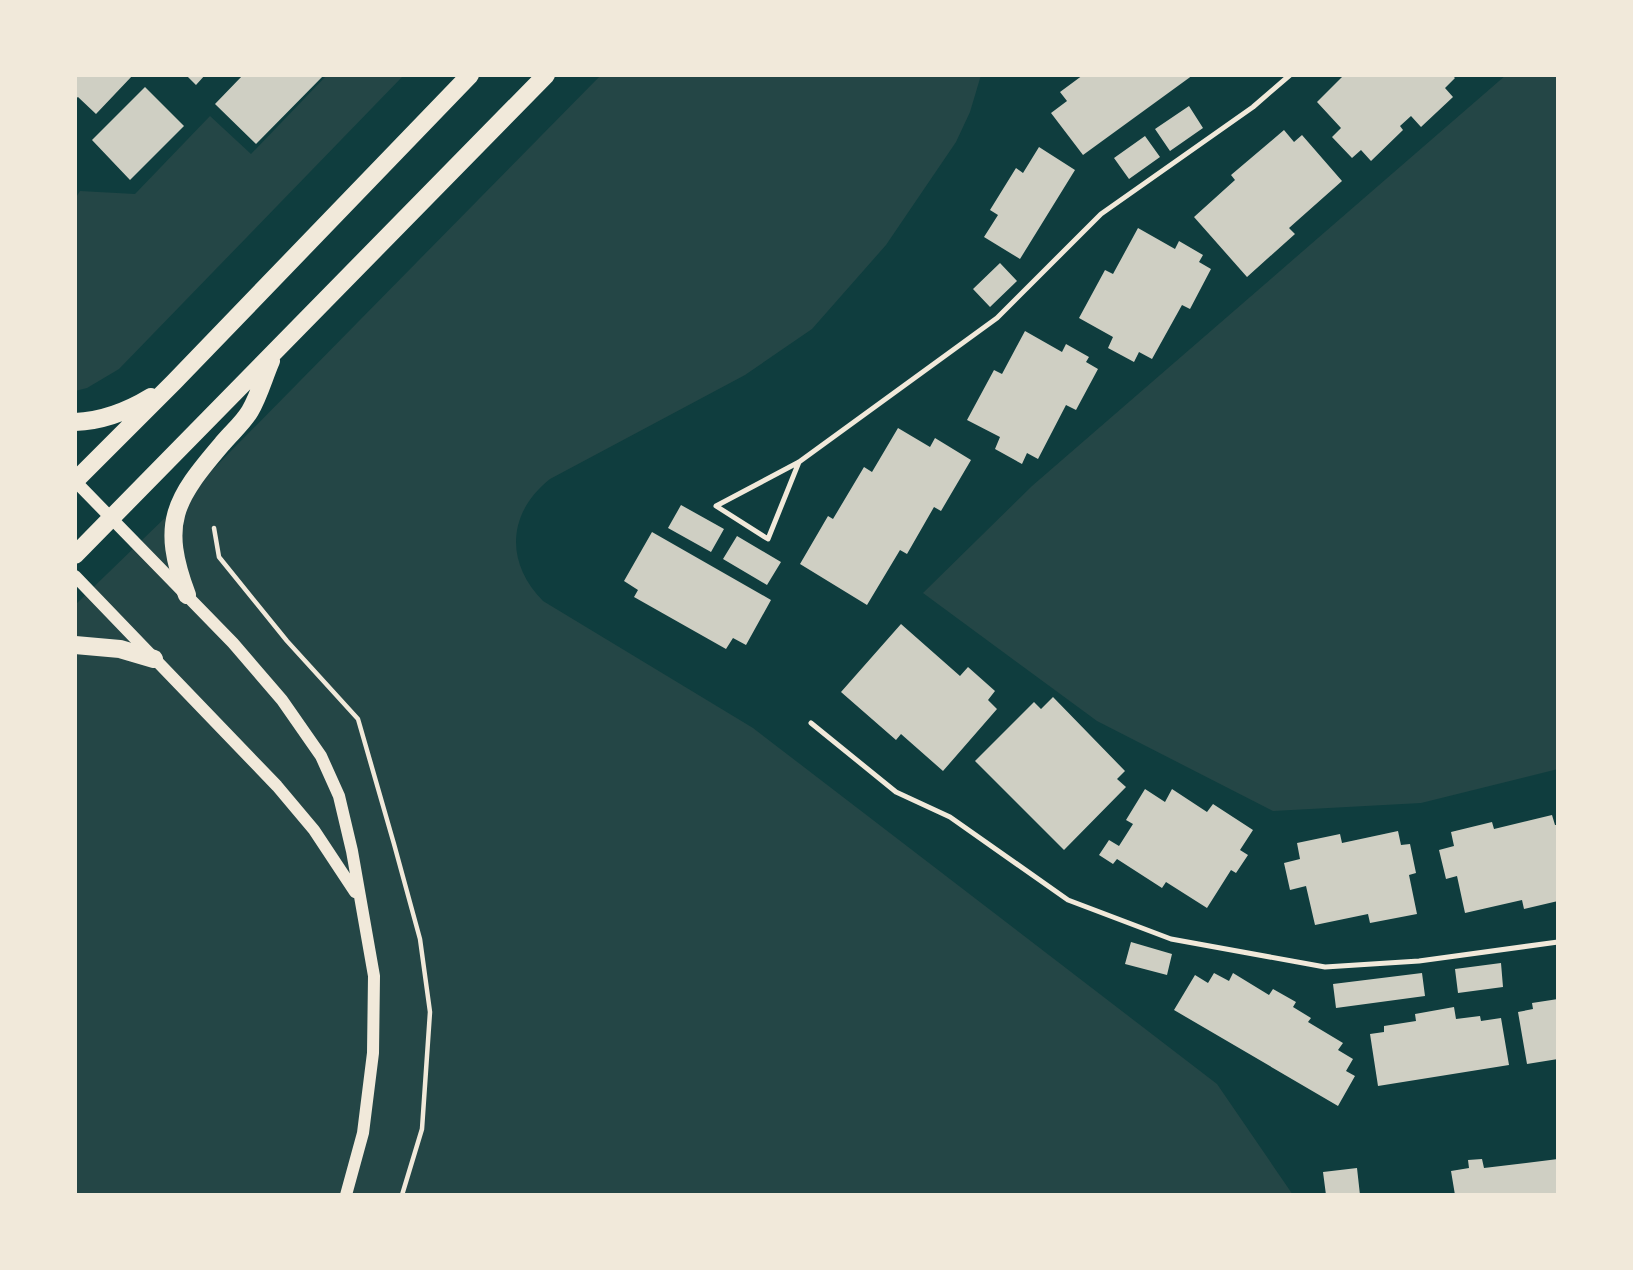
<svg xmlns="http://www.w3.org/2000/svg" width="1633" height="1270" font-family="Quicksand,sans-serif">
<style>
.green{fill:#244646}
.building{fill:#cfcfc3}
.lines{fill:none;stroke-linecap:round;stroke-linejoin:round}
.path{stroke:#f1e9da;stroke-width:4.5}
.service{stroke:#f1e9da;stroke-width:5}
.tertiary{stroke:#f1e9da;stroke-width:12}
.primary{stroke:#f1e9da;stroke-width:18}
</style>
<rect width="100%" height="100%" fill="#0f3d3e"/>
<path class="green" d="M327 75H404L119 369 87 388 75 391V199L80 191 135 194 210 116 251 154Z
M601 75H981L970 112 956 142 886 245 812 329 745 375 550 479C507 513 505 563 543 601L753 728 1217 1084 1293 1195H75V605L171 512Z
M1506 75H1558V769L1421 803 1273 811 1097 721 923 593 1032 486Z"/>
<path class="building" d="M75 75H133L96 114 78 97 75 99Z
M186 75H205L196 85Z
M243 75H324L256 144 215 104Z
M1083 75H1193L1083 155 1051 113 1067 101 1060 92Z
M1344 75H1452L1455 78 1445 88 1453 97 1421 127 1411 116 1400 126 1403 130 1371 161 1361 150 1352 158 1332 137 1341 128 1317 102Z
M145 87 184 126 130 180 92 140Z
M1189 106 1203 128 1170 151 1155 129Z
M1284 130 1294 142 1302 135 1342 181 1289 228 1295 234 1247 277 1194 217 1235 180 1231 175Z
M1145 136 1160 157 1129 179 1114 158Z
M1039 147 1075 170 1020 259 984 237 998 215 990 210 1016 168 1023 173Z
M1138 228 1175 249 1179 241 1203 255 1199 262 1211 269 1190 309 1182 305 1152 359 1139 352 1134 362 1108 348 1113 337 1079 318 1105 270 1113 274Z
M1000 263 1017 281 990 307 973 289Z
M1025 331 1062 352 1066 344 1089 357 1086 362 1098 369 1076 410 1066 405 1038 459 1027 453 1022 464 995 449 1000 437 967 420 994 370 1002 374Z
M898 428 930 447 935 438 971 460 941 511 934 507 907 554 900 550 867 605 800 564 828 516 833 519 864 467 872 472Z
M681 505 724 529 711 552 668 528Z
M652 532 771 600 746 645 733 638 726 649 634 597 638 590 624 581Z
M737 536 781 562 767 585 723 559Z
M901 624 960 676 968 667 995 691 988 700 997 709 943 771 901 734 896 740 841 692Z
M1053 697 1125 771 1117 779 1126 787 1064 850 975 761 1034 702 1041 709Z
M1145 789 1165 802 1172 789 1207 812 1213 804 1253 830 1240 850 1248 855 1236 873 1231 870 1207 908 1166 882 1162 888 1117 859 1113 864 1099 855 1109 840 1119 846 1133 824 1126 820Z
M1552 815 1555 825H1558V901L1524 909 1522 900 1465 913 1457 876 1446 879 1439 850 1454 846 1451 832 1492 822 1494 829Z
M1398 831 1401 845 1410 844 1416 873 1409 875 1417 914 1370 923 1368 914 1315 925 1306 886 1290 890 1284 863 1300 859 1297 843 1340 834 1342 843Z
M1131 942 1172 954 1167 975 1125 964Z
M1501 963 1503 987 1458 993 1455 969Z
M1214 973 1229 981 1233 973 1269 995 1273 989 1296 1002 1293 1007 1311 1018 1308 1022 1343 1043 1338 1050 1353 1059 1346 1071 1355 1076 1338 1106 1174 1010 1195 975 1208 983Z
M1422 973 1425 996 1336 1008 1333 984Z
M1558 999V1059L1527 1064 1518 1012 1533 1009 1532 1003Z
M1454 1007 1456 1019 1480 1016 1481 1021 1501 1018 1509 1065 1378 1086 1370 1034 1384 1032V1026L1416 1021 1415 1014Z
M1482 1159 1484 1168 1558 1159V1195H1455L1451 1171 1469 1168 1468 1160Z
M1357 1168 1360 1195H1326L1323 1172Z"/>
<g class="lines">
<path class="path" d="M214 528 219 557 287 641 358 719 394 844 420 939 430 1012 422 1129 402 1195"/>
<path class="service" d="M799 462 768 539 716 506 799 462 997 318 1101 214 1253 107 1290 75
M811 723 896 792 950 817 1068 900 1171 939 1325 967 1419 961 1558 942"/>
<path class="tertiary" d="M75 481 233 643 282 700 321 756 339 796 352 851 374 976 373 1053 363 1133 346 1195
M75 576 277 786 314 830 355 892"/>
<path class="primary" d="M75 422C102 421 128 411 151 397
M75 481 174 382 470 75
M75 555 546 75
M187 595C160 523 174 500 222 444 231 433 243 423 250 411 259 396 264 377 271 361
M75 645 120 649 154 659"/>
</g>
<rect width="1633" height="1270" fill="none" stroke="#f1e9da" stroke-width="154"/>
</svg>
